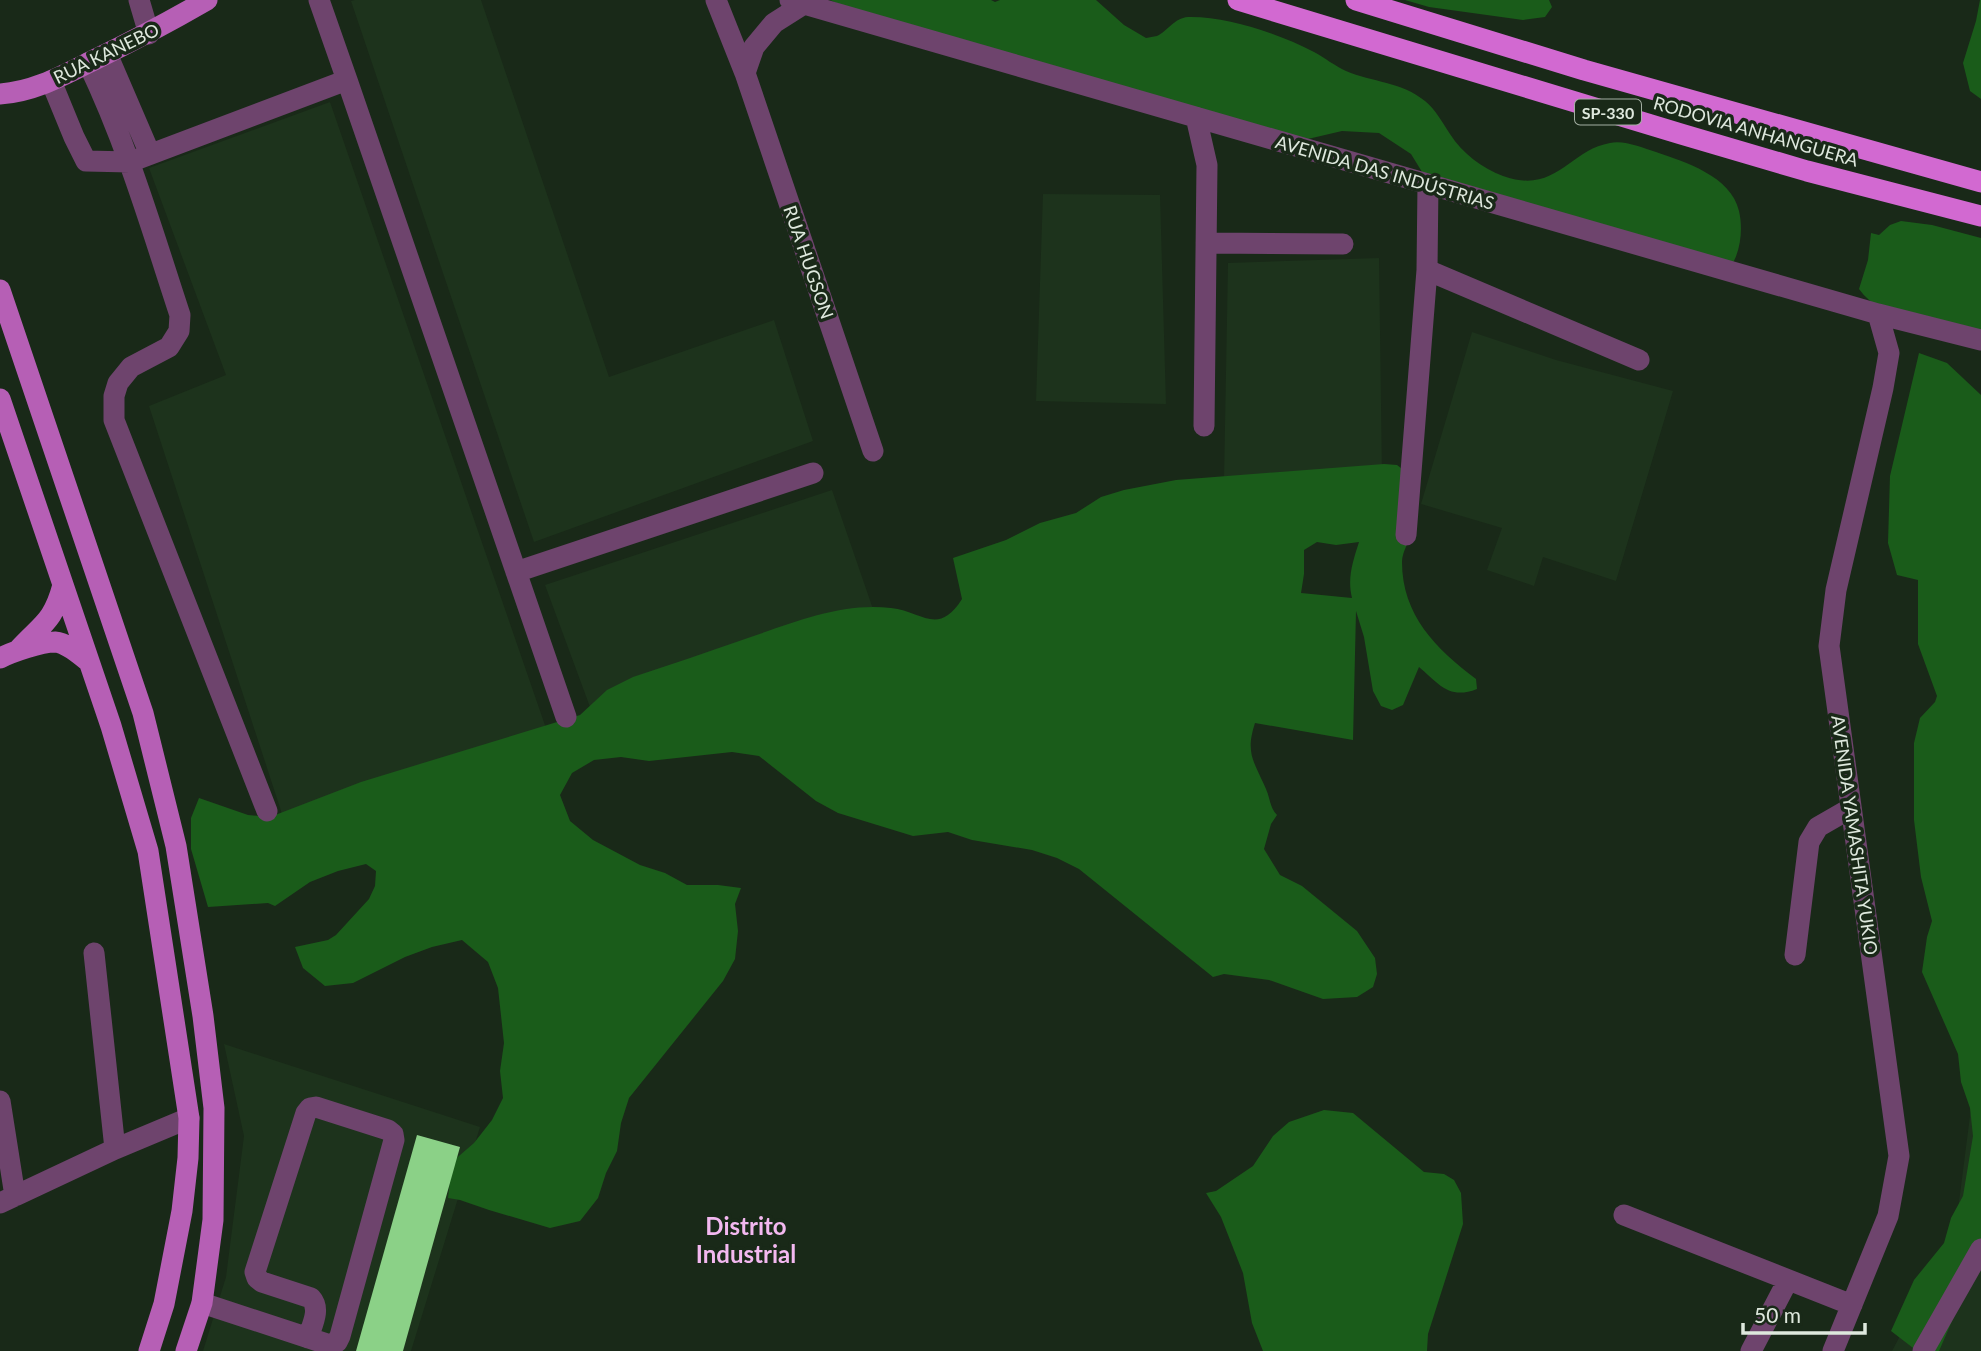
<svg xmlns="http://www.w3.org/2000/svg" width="1981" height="1351" font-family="Lato,sans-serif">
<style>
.built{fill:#1d331c}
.green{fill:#1a5c1a;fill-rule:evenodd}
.building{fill:#8bd187}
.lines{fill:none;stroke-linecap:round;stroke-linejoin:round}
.minor{stroke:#6e446d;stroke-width:21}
.major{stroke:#b65fb5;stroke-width:21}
.highway{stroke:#d269d1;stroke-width:21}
.labels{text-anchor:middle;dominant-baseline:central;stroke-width:7;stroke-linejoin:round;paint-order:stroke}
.shield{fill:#192918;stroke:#a3afa2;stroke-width:2}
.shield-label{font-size:16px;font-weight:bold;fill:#dee8dd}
.street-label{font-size:18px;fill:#dee8dd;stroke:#192918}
.district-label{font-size:24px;font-weight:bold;fill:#f3b8f0;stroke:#192918}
</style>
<rect width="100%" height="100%" fill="#192918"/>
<path class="built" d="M355 0H481L609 377 774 320 813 441 534 542 351 1Z
M330 102 548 734 284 820 149 406 226 375 149 168Z
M1043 194 1160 195 1166 404 1036 401Z
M1379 258 1382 476 1224 480 1228 263Z
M1472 332 1556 360 1673 391 1616 581 1543 557 1534 586 1487 570 1502 528 1421 504Z
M832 490 873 609 590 707 545 585Z
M1981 1030V1351H1892L1955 1233Z
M224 1044 480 1127 411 1351H203L226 1277 244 1136Z"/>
<path class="green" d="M830 0H991L995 2 1000 0H1096L1124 25 1146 38C1150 37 1153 37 1157 36 1168 31 1174 18 1188 17 1227 16 1279 34 1314 52 1325 58 1335 66 1346 71 1372 82 1402 82 1425 101 1436 110 1442 122 1450 134 1462 153 1482 168 1503 176 1556 195 1569 150 1610 143 1625 140 1642 148 1656 152 1685 162 1731 176 1739 211 1743 228 1741 251 1731 266L1427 180 1411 154 1379 133 1342 131 1295 142 843 6Z
M1405 0H1549L1552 7 1545 17 1523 20 1429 7Z
M1980 0H1981V99L1970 91 1963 63 1976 21Z
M1901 221 1932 225 1981 238V344C1945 332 1881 321 1859 289L1868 260 1871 233 1879 235 1890 225Z
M1919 353 1947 363 1981 395V1266L1969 1282 1939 1351H1917L1891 1331 1914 1280 1944 1243 1951 1218 1963 1196 1973 1136 1970 1108 1961 1082 1958 1054 1922 972 1927 937 1932 921 1921 877 1914 820V743L1920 718 1935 702 1937 696 1918 644V580L1897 575 1888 543 1890 476Z
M1384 464 1397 465 1406 472C1407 487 1413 518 1412 531 1410 541 1402 551 1402 562 1402 615 1436 649 1476 679L1477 689C1449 700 1439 684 1419 667L1403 705 1392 710 1381 706 1373 691 1364 637 1356 611 1353 740 1255 723C1245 754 1254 761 1266 789 1270 798 1270 808 1277 815L1271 824 1264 849 1280 875 1302 886 1357 931 1375 958 1377 974 1373 987 1357 997 1323 999 1269 980 1224 974 1213 977 1079 869 1057 858 1032 850 972 840 948 832 913 836 838 813 816 801 759 756 732 752 649 761 621 757 594 760 572 773 560 795 570 821 593 840 640 865 665 873 687 885H718L741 888 735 904 738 931 735 959 723 981 629 1098 621 1123 617 1151 606 1173 598 1198 580 1221 550 1228 489 1210 460 1200 448 1198 452 1162 474 1143 492 1120 503 1098 500 1071 504 1043 498 988 488 962 462 940 432 947 405 957 353 983 325 986 303 968 295 947 328 940 336 935 369 899 375 886 376 871 366 864 338 871 310 882 275 906 268 903 208 907 191 849V818L199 798 248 815 270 817 361 782 580 715 607 690 633 677C670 665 707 652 745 639 792 623 841 602 891 608 922 611 938 637 962 599L953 558 1006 540 1040 523 1076 513 1101 497 1124 490 1176 480ZM1317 542 1336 545 1359 542C1353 561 1347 578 1352 598L1301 593 1304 574V550Z
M1324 1110 1353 1113 1424 1172 1444 1174 1454 1180 1461 1193 1463 1224 1428 1334 1427 1351H1263L1252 1323 1243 1273 1221 1217 1206 1193 1216 1191 1253 1166 1273 1136 1289 1122Z"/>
<path class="building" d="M417 1135 460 1147 403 1351H356Z"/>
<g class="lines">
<path class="minor" d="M139 0 149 34
M319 0 347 80
M716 0 745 73 873 451
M790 0 1878 314 1981 340
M107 54 150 154
M88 63C127 144 152 230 180 315L179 331 169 347 131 367 118 383 114 396V420L267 811
M745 73 754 47 774 23 804 4
M51 81 74 137 86 161 130 162 347 80 566 717
M1196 117 1207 165 1204 426
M1428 184 1427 270 1639 360
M1206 243 1343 244
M1406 535 1427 270
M516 572 813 473
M94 953 115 1149
M1795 955 1809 842 1818 827 1851 808
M0 1101 15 1196
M0 1203 115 1149 189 1118
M1624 1215 1852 1305
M202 1303 330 1345 337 1342 340 1336 394 1140 393 1134 388 1130 316 1107 310 1108 306 1113 255 1272 257 1278 262 1282 311 1298C321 1309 312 1325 308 1338
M1751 1351 1788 1280
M1833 1351 1888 1216 1899 1156 1829 646 1836 590 1883 388 1889 353 1878 314
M1923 1351 1981 1249"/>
<path class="major" d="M0 94C33 92 62 76 92 61 131 42 169 22 207 0
M0 290 143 713 176 846 203 1016 214 1108 213 1220 202 1303 186 1351
M0 399 111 726 148 851 189 1118 188 1158 182 1211 164 1304 149 1351
M19 649C43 623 53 622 63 585
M0 658C12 652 41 642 55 642 68 643 80 655 89 662"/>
<path class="highway" d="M1238 0 1681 134 1807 171 1981 216
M1356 0 1584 70 1981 182"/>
</g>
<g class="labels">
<rect class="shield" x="1575" y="99.5" width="66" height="25" rx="5"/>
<g class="shield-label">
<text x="1608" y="112">SP-330</text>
</g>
<g class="street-label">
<text transform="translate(106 53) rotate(-26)">RUA KANEBO</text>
<text transform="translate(1756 131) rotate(16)">RODOVIA ANHANGUERA</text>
<text transform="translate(1385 172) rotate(16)">AVENIDA DAS INDÚSTRIAS</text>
<text transform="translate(809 262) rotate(71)">RUA HUGSON</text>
<text transform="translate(1855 835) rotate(82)">AVENIDA YAMASHITA YUKIO</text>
</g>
<g class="district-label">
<text x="746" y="1225">Distrito<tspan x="746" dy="28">Industrial</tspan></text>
</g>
</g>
<path d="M1743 1323v10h122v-10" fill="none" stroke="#dee8dd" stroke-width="3.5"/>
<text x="1754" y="1323" font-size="21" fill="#dee8dd" stroke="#192918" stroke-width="5" paint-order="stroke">50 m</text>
</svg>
